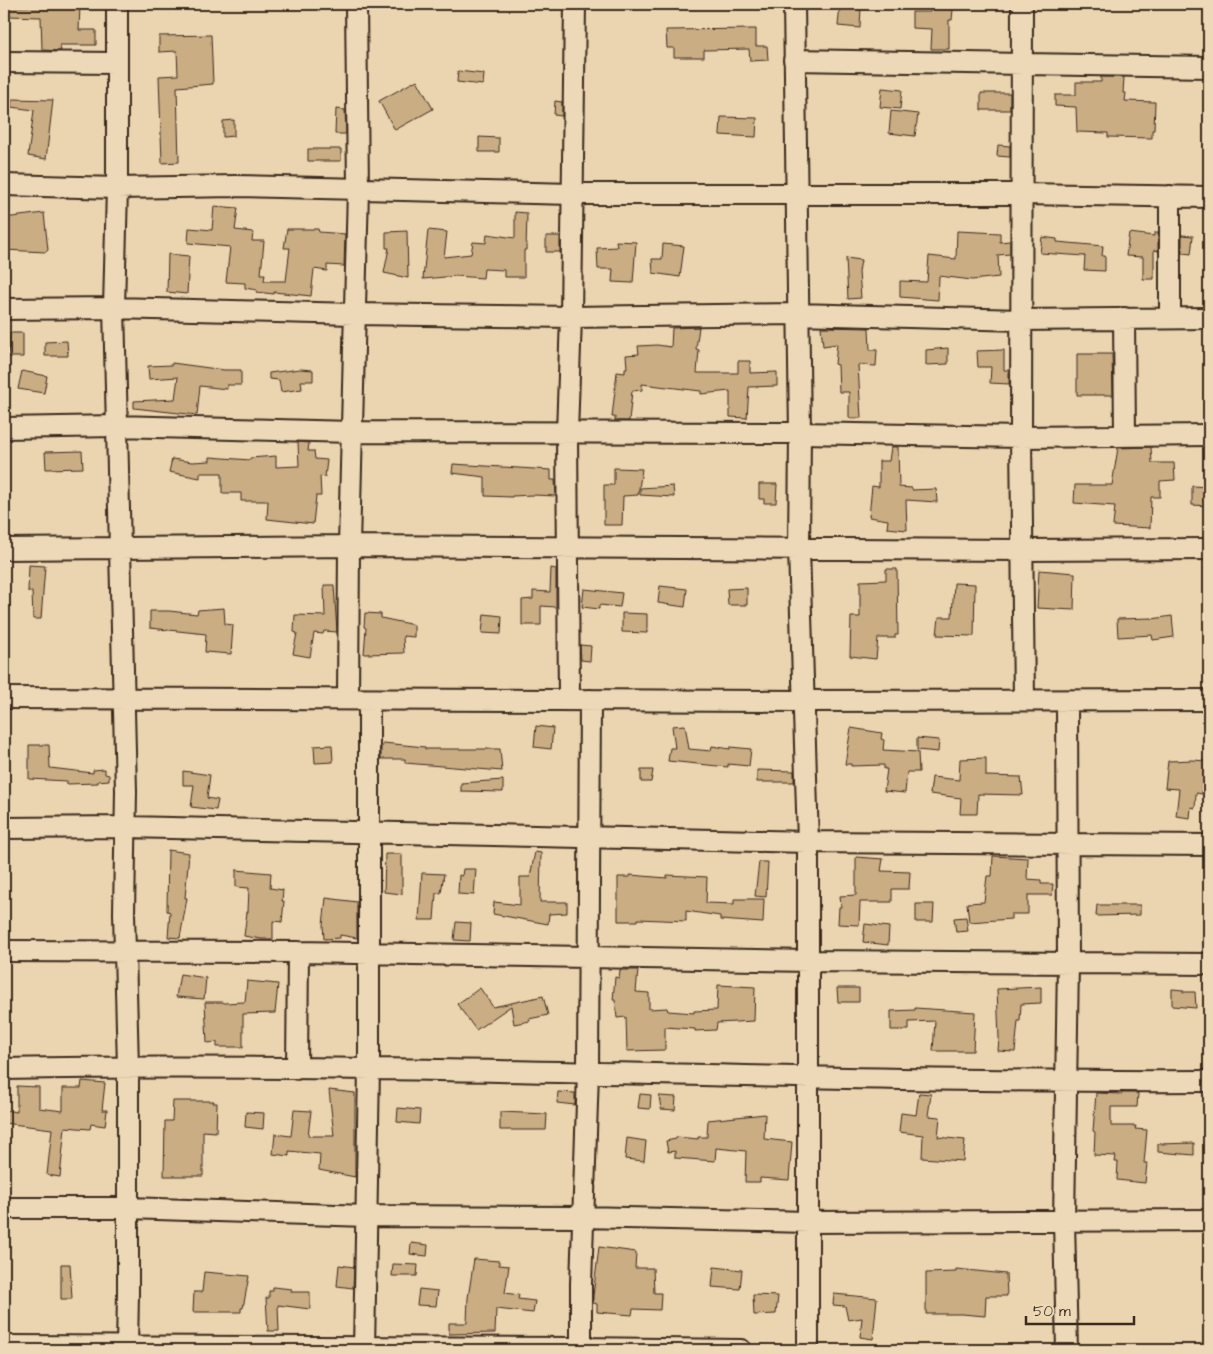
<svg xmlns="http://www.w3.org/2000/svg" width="1213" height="1354" font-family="'Architects Daughter',sans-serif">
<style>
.building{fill:#cbad84;stroke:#3b2a1e}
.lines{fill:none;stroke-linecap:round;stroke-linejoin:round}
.minor-casing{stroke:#3b2a1e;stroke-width:24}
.minor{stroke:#edd9b7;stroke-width:20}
</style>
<rect width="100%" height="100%" fill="#ebd4b0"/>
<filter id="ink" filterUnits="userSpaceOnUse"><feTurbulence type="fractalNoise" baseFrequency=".02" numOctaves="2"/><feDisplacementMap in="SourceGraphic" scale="10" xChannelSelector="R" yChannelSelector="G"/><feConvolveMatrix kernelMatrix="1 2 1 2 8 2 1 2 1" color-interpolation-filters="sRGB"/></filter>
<g filter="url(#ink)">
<path class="building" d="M64 4 80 5 79 30H96V45H60L61 51 42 50 41 17 9 16V7Z
M840 5 861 7 860 28 838 26Z
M931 7 953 9 952 20H949V49H931L932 29 912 28V12H930Z
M756 29V46H767L768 60 750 61 749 49 704 50V57H674V48H667L666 30Z
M211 35 213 84 177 87 179 162 162 163 159 76 178 75 177 51 159 52V36Z
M458 71 484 74 483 85 457 82Z
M1101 77H1124L1123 93H1126L1125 101 1155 102 1154 130H1152V138L1108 137V133L1077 132 1076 107 1055 106V95H1076V82H1101Z
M417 80 433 109 395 130 379 101Z
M882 88 902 90 900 109 880 107Z
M981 93H1010V110H981Z
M12 99 53 100 46 159 28 156 34 110 11 107Z
M555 101 562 102V116L554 115Z
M336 109 345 110 346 134H335Z
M891 111 918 114 915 136 889 133Z
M721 117 757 118 756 137 720 135Z
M234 120V136L223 137V121Z
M479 137 499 138V152H479Z
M998 145 1010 146V157L997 156Z
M308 149H341V161H308Z
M214 206 238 208 235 230 253 232 252 241H264L261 274H265L264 281H286L290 248H284L287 229H318L319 232 345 234 344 266 327 265V271L314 269 311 296 274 292V294L256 292 257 290 245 288V283L226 282 230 247 188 243 189 228 212 230Z
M515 212 527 213 526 250H524V277H504V270L484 269 483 278 456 276 423 279 428 230 447 232 444 257 471 254 473 242 486 243 487 234 515 238Z
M44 213 48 250 46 252 4 250V218Z
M407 231 408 278 384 273 389 248H386V232Z
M957 231 1000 233V242L1010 241V254L998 255 999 277 972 280 939 276 938 300 900 297V281L927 282 929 256 956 259Z
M1129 233 1154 236V233H1158V251L1154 250V279H1143V257L1126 256Z
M1182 235 1193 236 1191 254 1182 253Z
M546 236H560V252H546Z
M1042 237 1057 239V242L1103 246 1102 256H1105V271L1084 270 1085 256 1040 253Z
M616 241 636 242 633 283 612 282 613 269H598L597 248 617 247Z
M663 244 684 246 680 277 653 273 652 259H662Z
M168 254 189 256 187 294 167 292Z
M846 258 861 260 859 272 861 298 848 299Z
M699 327 696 349 699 350 697 373H738V361H750V373L777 372V386L749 387 747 418 730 417V391L701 394V391L642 384V390L632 391 629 421H615V417H612L617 372 625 373V368H627L626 355 639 354 638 346 657 345 671 347 672 328Z
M821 327 869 328 870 350H877L876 366 858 365 861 418H849V392H839L838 365 835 364 837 344 823 346Z
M10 333H23V357H8Z
M67 341 68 356H45V342Z
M948 348V364L926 365V350Z
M1004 350V370H1009V384L990 383 991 367H978L977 351Z
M1077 354H1112L1113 395H1077Z
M172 363 224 370H241V385H227V389L200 386 197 415 134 408V401L175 399 178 377 149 379 148 366 172 365Z
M300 369 313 370V381H301L302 389 281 392 279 380 269 379V373Z
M22 371 47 376 44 393 18 389Z
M298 442 309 443 308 451H314L315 459 327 460 325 477 320 476 321 496H316L313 524 267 519 268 501H241V493H222V473H200V478L169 472 172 459 192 462 210 461V457L250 460V458L276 456V467L299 466Z
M891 447H898L899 487 912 488V490L936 489 937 502 906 500 907 530 887 528 888 520 869 517 872 486 879 487V461H889Z
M1151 447 1152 463H1174L1175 480 1160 481V497H1151L1150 528 1113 526 1115 506 1074 503 1075 485H1112L1118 448Z
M82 451 83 468 46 469 45 452Z
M453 464 551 470V480H555L556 496 533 495 512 496V497L485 496V477L452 473Z
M614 468 642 469 638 495 623 496 622 525H604V485H614Z
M759 484H777L776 503H764V499H759Z
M673 486 674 497 640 495V488Z
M1192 486 1209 487V506L1192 505Z
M29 565 45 566 41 619H33L32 592H28Z
M551 568 556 569V607L541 606V625H522V600L533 599V591L550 592Z
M886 569H897L898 635H895V638H878L876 659 850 656 851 617H860V581L886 580Z
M1039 570 1075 573 1074 610 1037 608Z
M954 583 975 584 974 636 937 635 939 617H952Z
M324 585H334L337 632 324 631 323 634 314 633 310 657 293 654 297 633 294 632 295 615 325 616Z
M660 586 687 589 685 607 658 603Z
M747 588V605H728L727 589Z
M584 589 622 593 620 607 599 605V609L582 607Z
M224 608 225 624 233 625 231 654 205 652 206 634 150 628V611H169L197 614 198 610Z
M365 613 381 614V618L414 625V637L403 636 404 653 364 654 366 628 364 627Z
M622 613 647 614V633L622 632Z
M484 614 502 616 501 634 482 633Z
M1172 616 1174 637 1153 640 1152 635 1118 637 1117 619 1152 618V619Z
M580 645 591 646 590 661 581 660Z
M685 725 689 749 711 751 712 746 730 749V747L751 749 749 766 728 764V767L668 761 670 748H675L672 726Z
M536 726 553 728 551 749 534 747Z
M851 728 882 733 881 739 884 740 883 750 918 752 919 772H907L905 793 884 791 887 769H884V765L851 766V764H845Z
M917 738 939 740 938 752 917 750Z
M383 743 425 747V749H500L502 771 405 763V759H381V746H383Z
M29 745H49L50 768 93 773V770L105 769V774L109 775V780L98 781V783L67 784V781L29 779Z
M332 745 333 762 315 763 314 746Z
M986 758V776L1021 777 1023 795 978 794 977 814H960L961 798 930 794 932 777 959 780 960 759Z
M1193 760 1206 761 1202 794 1196 793 1195 808 1191 807 1190 818 1176 816 1179 789 1165 788 1168 761Z
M641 770H653L651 782H641Z
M757 770 794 771V782H757Z
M183 771 210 775 207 798 218 800 216 810 191 807 194 785H183Z
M503 780V792L461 791V783Z
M168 850 189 853 185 898H187L180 938 168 937 170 912 167 911Z
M535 852 541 853 540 902H567V913L549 914 548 924 493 914 494 902 520 905V877H530Z
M385 854H402V894L384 892Z
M993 856 1028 858 1027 879 1041 880V884H1053L1052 895H1028V914H1011V919L969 922 967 903 984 902 987 876H992Z
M856 857 883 859 881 871 910 872 909 889H892V902H860L859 925 838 924 839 907H841L840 896 856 895Z
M759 862H768L766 897 755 896Z
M463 869H476L474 895 458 894 459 875 462 876Z
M236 870 271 873 270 888 283 890 282 901H284L282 922 273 921V939H261L244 936 247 912H248L249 888 236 887Z
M422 873 444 874 441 893H436L434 920H419Z
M630 875 667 878V875L707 877 706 903 734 904V899H764L763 923 720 920V916L686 911V921L638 919V921H618V877H630Z
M326 898 357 902V938L340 935V938L324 939 323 925Z
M916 904H934L933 922H916Z
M1097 905H1140V915L1096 916Z
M966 917 968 931 956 932 954 918Z
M456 922 471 923 470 941 454 940Z
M865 924 889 927 888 945 863 942Z
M620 970H638L636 992 649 993V1009L667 1008 668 1011 694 1013V1011L717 1010 718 985 755 987 754 1021 717 1023 716 1030 695 1031V1029L665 1027V1050L627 1051 626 1017 617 1018 615 1000H613L615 977 619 978Z
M180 974 206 978 204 999 176 997Z
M247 981 278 984 275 1013 243 1014V1047H217V1042L207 1043 205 1002H223L224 1003 245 1002Z
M1041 987V1003L1021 1004 1020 1021H1018L1015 1052 998 1051 999 1038 997 989Z
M480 988 493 1007 543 996 548 1015 529 1019 530 1021 514 1024 511 1006 476 1030 457 1004Z
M837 988H859V1002H838Z
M1172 989 1183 990V992H1195L1196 1008 1172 1006Z
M915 1008 975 1012 973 1051H933L935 1021 909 1022V1030H891V1011L915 1010Z
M82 1081 105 1083 102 1110H107L105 1126 91 1124 90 1129 65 1127 60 1177 47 1175 52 1129 4 1123V1110L17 1112V1086L39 1087V1108L63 1111V1088H81Z
M329 1090 355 1093V1177L319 1170 320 1154 289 1151V1156L273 1154 275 1134 291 1136 294 1110 311 1111 308 1136H334Z
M558 1092 575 1093V1105L557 1103Z
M919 1093 931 1094 928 1116 940 1117 938 1137 965 1140 963 1161 922 1158 923 1135 899 1132 901 1113 916 1115Z
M1096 1093 1122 1094V1093H1138L1137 1107H1111V1126H1136L1135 1129 1147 1130 1144 1163H1147L1145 1183 1117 1180 1118 1162H1115L1116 1156 1094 1155 1095 1132 1093 1131Z
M640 1094 651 1095 650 1109 638 1108Z
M659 1096 676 1097 675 1110 661 1109Z
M173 1101H214L213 1103H217L216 1132 203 1131V1176H164L165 1121H172Z
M398 1108 420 1110 419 1124 397 1122Z
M246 1112 264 1113 263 1129 245 1127Z
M500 1112 547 1114 546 1130H500Z
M765 1114 764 1139 792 1142 789 1180 760 1178V1182H745L746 1151 716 1148 715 1161 675 1158V1151L668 1152 666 1141 676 1139 677 1137 698 1139V1137H707L708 1120Z
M627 1138 646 1141 644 1161 625 1159Z
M1194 1143V1155L1158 1152V1144Z
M411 1243 428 1245 427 1256 410 1254Z
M599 1247 636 1252 635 1268H653L654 1293H661L660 1310 633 1309 632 1315 597 1312V1304L593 1303V1296Z
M474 1259 499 1261V1265L509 1266 505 1293 519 1295 518 1299 535 1301 533 1313 496 1309 495 1333 449 1334V1323H467L468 1298Z
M61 1264H70L72 1299H61Z
M393 1264 418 1265 417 1276H392Z
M339 1265 354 1267 353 1288 337 1286Z
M714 1267 742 1270 740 1289 712 1287Z
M956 1269 1006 1274 1007 1296H986L985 1316 962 1314H926V1273L956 1272Z
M204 1272 249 1276 243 1308H241V1312H193L194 1292H202Z
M273 1287 292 1289 291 1292H310V1309L278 1305 279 1331H268L266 1298H269V1291H273Z
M419 1289 438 1291 436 1306 417 1305Z
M834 1294 877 1298 873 1339 860 1337 862 1318 848 1320 845 1306 833 1305Z
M753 1295 778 1296 776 1314 754 1315Z"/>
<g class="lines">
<defs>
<path id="minor" d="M117 4V188L114 308 126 791 124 913 128 1067V1293L127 1350
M794 4 800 433 799 549 808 842V1350
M1022 4 1021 437 1024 700
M794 60 1209 67
M4 62 116 63
M4 185 117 188 236 186 573 194H1021L1209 197
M1170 196V317
M4 309 114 308 354 314 571 317 797 314 1021 320 1209 318
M1124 318 1125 436
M4 428 116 426 352 432 800 433 1021 437 1209 435
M4 549 349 546 1022 550 1209 549
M4 698 803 701 1209 700
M348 699 349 546 358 189 356 4
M569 700 567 433 571 317 575 4
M4 828 126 827 808 842 1209 845
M4 951 298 952 808 961 1209 964
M4 1069C406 1062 807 1083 1209 1081
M297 1069 298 952
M4 1208H128L366 1216 582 1217 808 1222 1209 1220
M4 1346 581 1348 741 1350
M364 1350 369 1068V700
M581 1350V1284L588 1072 590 700
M1067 1350 1064 1221 1068 962 1067 701"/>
</defs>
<use href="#minor" class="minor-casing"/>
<use href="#minor" class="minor"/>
</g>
</g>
<rect width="1213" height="1354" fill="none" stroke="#edd9b7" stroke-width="20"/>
<rect x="10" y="10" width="1193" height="1334" fill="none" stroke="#3b2a1e" stroke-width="2" filter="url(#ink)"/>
<path d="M1026 1316v8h108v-8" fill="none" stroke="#3b2a1e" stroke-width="2.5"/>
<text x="1033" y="1316" font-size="15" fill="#3b2a1e" stroke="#edd9b7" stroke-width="4" paint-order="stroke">50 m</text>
</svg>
